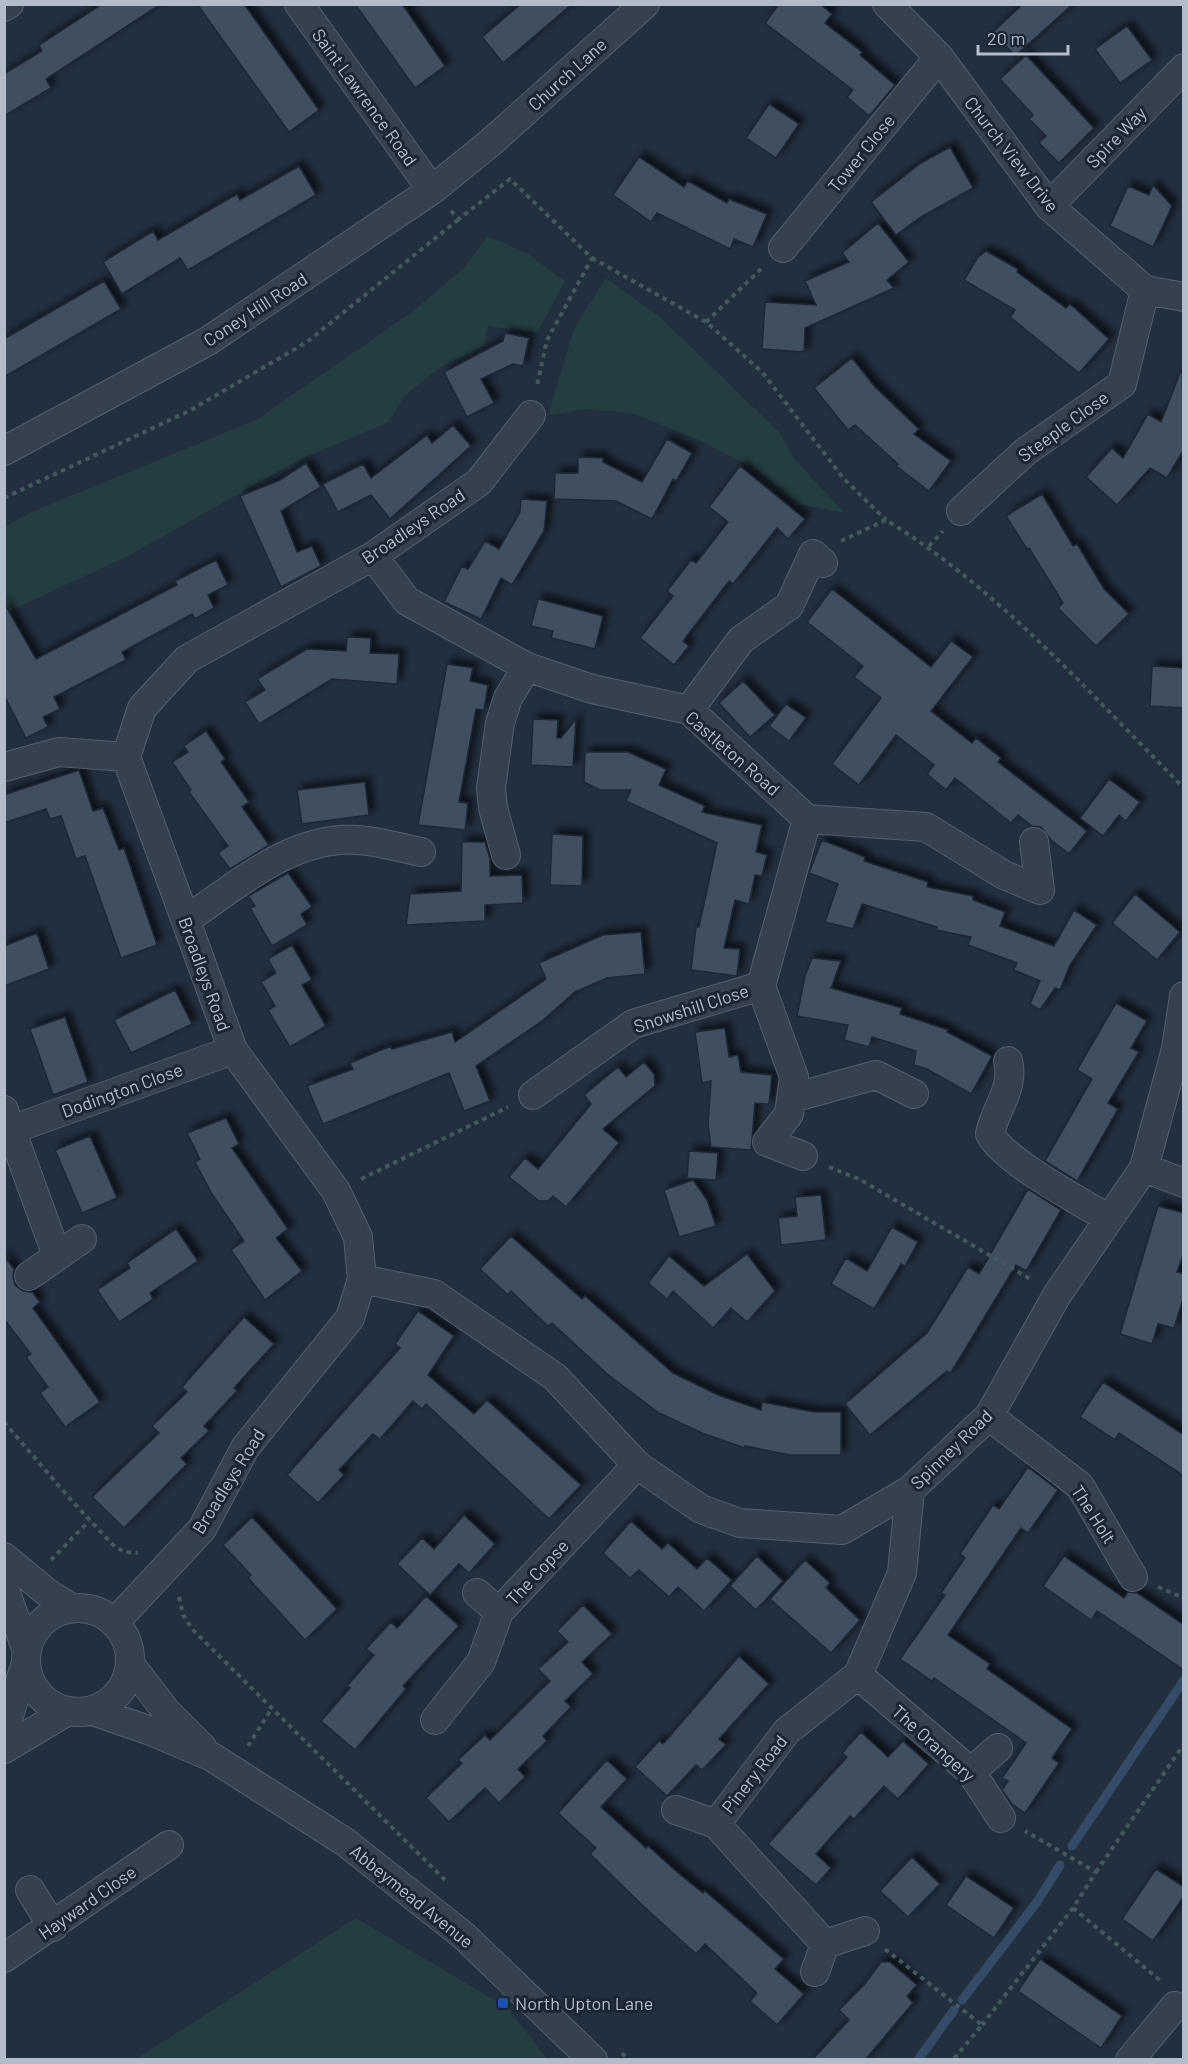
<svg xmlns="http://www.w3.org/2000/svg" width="1188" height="2064" font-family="Barlow,sans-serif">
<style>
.green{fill:#243d40}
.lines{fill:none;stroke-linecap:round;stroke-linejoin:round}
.stream{stroke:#344b67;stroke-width:9}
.building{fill:#414f61;stroke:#1d2836;stroke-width:1.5;filter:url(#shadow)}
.minor-casing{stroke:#545f6d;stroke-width:30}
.path{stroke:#425a5d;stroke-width:4;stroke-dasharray:4.5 4.5;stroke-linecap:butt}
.minor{stroke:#36414f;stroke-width:28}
.transit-dot{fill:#1a4fb4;stroke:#1b2634;stroke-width:2}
.labels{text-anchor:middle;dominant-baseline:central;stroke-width:6;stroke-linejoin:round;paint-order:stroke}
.street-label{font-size:18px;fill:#b2bcca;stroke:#1b2634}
.poi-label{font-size:18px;fill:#b2bcca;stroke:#1b2634;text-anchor:start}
</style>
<defs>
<filter id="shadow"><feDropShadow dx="5.5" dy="-5.5" stdDeviation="3" flood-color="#0009"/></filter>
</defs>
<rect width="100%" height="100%" fill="#222f3f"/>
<path class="green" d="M487 236 528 254 565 281 537 333 488 326 484 346 439 368 404 396 389 422 301 459 128 556 5 613V526L34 511 256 420 412 312 466 266Z
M606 278 660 317 780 433 794 459 845 513 798 504 760 472 701 441 635 414 589 409 548 415 574 329Z
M356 1918 508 2008 547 2059H136Z"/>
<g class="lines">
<path class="stream" d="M1072 1846 1184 1680
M962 2000 1037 1902 1060 1865
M918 2060 954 2010"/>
</g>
<path class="building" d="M102 4H161L46 79 51 88 4 116V74L42 51 39 45Z
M197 4H244L319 110 289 132Z
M355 4H402L445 66 415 88Z
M521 4H572L503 63 482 37Z
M779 4H820L832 14 825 23 862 52 860 55 895 85 869 116 847 97 853 90 765 23Z
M1023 4H1073L1015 56 993 32Z
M1127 26 1152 60 1120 83 1095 49Z
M1026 55 1094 128 1059 163 1039 143 1046 136 1029 119 1033 115 1000 79Z
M769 104 799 124 776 158 746 138Z
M950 147 973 188 921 217 896 235 871 202 921 163Z
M639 157 684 187 688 181 727 203 729 199 767 214 753 247 734 239 730 249 657 213 651 222 613 195Z
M299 166 316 195 188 270 180 258 122 294 103 262 153 231 158 240 237 194 240 200Z
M1153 185 1172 206 1153 247 1110 226 1128 186 1149 195Z
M878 223 909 262 887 280 894 288 805 328 804 352 762 349 765 302 816 305 805 281 849 262 842 253Z
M986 251 1018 269 1017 272 1066 308 1070 304 1109 339 1079 373 1010 317 1015 310 964 280 978 257Z
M104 281 121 309 4 377V339Z
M505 333 529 338 523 366 513 364 481 379 494 403 467 417 444 372 503 341Z
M852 358 875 387 919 429 914 434 951 461 929 491 896 466 898 464 855 425 848 430 814 388Z
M1182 368 1184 449 1167 478 1150 468 1117 505 1086 477 1112 448 1123 458 1148 414 1161 422Z
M453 425 471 446 390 519 371 495 338 512 323 484 363 464 371 478 427 435 432 443Z
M667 439 692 453 676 481 673 479 652 519 616 501 554 499 555 473H578V457L603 458V462L642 482Z
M306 463 321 487 281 511 297 552 312 546 321 566 281 587 240 496 280 480Z
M740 466 805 519 788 539 777 528 733 584 729 581 683 641 689 646 674 665 640 638 673 596 667 591 691 560 696 563 728 522 709 507Z
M1042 494 1073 546 1077 544 1104 589 1129 614 1096 646 1058 608 1063 603 1029 548 1027 549 1006 516Z
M521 499 547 501 544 531 512 585 501 578 481 619 444 602 462 566 468 569 485 541 499 549 520 512Z
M216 560 228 585 208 595 214 608 195 619 192 614 122 652 126 660 54 697 60 709 43 717 48 727 26 738 4 695V603L36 659 177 585 175 581Z
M832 589 931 667 951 641 973 657 931 711 972 743 976 738 1001 758 998 762 1087 831 1069 854 1050 839 1041 827 1032 826 1018 815 1011 823 955 778 946 790 927 774 934 765 896 735 859 785 832 764 881 698 854 677 863 666 807 622Z
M538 599 603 616 595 649 551 638 553 631 531 626Z
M347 637 371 638 370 653 399 654 397 684 332 679 259 724 245 702 265 690 257 679 307 649 346 651Z
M447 664 473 668 470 681 488 685 484 710 476 709 459 802 468 803 465 830 418 825Z
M1152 666 1184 668V708L1150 706Z
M743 681 775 715 750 737 719 703Z
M786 704 806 718 789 741 769 726Z
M533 719 558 720 557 738H561L576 719 573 767 531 765Z
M206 731 225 759 221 762 249 802 242 807 269 845 230 869 218 853 228 846 189 792 191 790 172 762 188 752 184 746Z
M585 752H628L666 769 659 785 705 806 702 812 762 825 756 852 767 855 762 876 755 875 749 904 735 900 724 948 740 949 737 976 691 970 696 927H699L717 843 626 801 631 790H600L584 782Z
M79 770 93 811 103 808 119 850 124 848 157 945 121 958 85 856 76 859 61 816 50 819 46 809 4 823V795Z
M1109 779 1140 802 1126 821 1119 815 1103 836 1080 818Z
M365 782 369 815 302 824 297 790Z
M552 834 583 836 582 886 550 885Z
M822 840 865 857 864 861 928 882 927 887 973 896V900L1005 912 1000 926 1054 946 1074 910 1097 925 1070 965 1060 990 1055 988 1040 1010 1030 1004 1040 981 1014 970 1017 963 968 945 971 937 936 930 937 927 862 904 853 929 825 922 838 884 809 873Z
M462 842H485L490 859V876L522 875 523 903 485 905V921L406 925 410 894 461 891Z
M288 873 312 907 301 914 307 925 272 946 250 908 255 906 248 896Z
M1135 894 1180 932 1157 960 1112 923Z
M641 932 645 974 607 978 575 992 542 1021 476 1066 490 1101 464 1111 449 1073 323 1124 307 1086 353 1069 350 1063 391 1046 392 1049 452 1032 455 1042 546 979 539 963 603 935Z
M37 933 49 969 4 986V946Z
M292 945 312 980 302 985 326 1026 290 1047 268 1010 275 1006 261 982 276 973 268 959Z
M812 958 841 961 831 988 902 1008 900 1014 948 1030 947 1032 992 1056 971 1094 927 1069 914 1065 916 1051 872 1037 869 1047 844 1040 848 1025 797 1016 805 976Z
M175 990 192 1024 131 1053 114 1020Z
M1116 1003 1147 1021 1131 1048 1139 1052 1108 1103 1118 1109 1077 1181 1045 1161 1092 1079 1077 1070Z
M65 1017 88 1082 53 1095 30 1029Z
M725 1028 729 1057 738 1055 741 1072 772 1075 769 1104 755 1103 751 1150 711 1147 708 1124 711 1081 702 1083 695 1032Z
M644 1062 654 1074 655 1086 603 1129 619 1143 566 1207 553 1196 548 1201H539L509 1177 525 1158 538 1169 591 1104 584 1095 618 1067 626 1077Z
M226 1118 239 1144 232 1148 288 1229 276 1238 302 1271 265 1300 231 1250 244 1241 212 1194 195 1162 200 1159 187 1133Z
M90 1136 117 1198 82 1213 55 1150Z
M689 1151 718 1153 716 1180 687 1178Z
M693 1180 707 1200 716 1226 679 1237 664 1190Z
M1028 1189 1061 1210 1026 1271 1016 1265 950 1374 947 1371 870 1435 845 1404 927 1333 968 1267 979 1274Z
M821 1195 826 1240 781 1245 778 1218 797 1216 795 1197Z
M1158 1206 1184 1213V1252L1177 1272 1184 1274V1296L1174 1328 1158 1324 1152 1344 1120 1334Z
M892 1227 918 1242 905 1266 901 1264 874 1309 831 1284 846 1258 867 1271Z
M176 1229 198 1261 150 1293 153 1299 119 1322 97 1290 130 1268 127 1263Z
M511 1236 582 1299 585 1296 673 1373 718 1395 761 1410 762 1402 814 1412H841V1455H790L745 1446V1448L702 1433 659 1413 606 1373 552 1323 548 1326 511 1291 508 1295 480 1269Z
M747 1254 775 1291 747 1322 731 1308 713 1328 673 1291 667 1299 648 1283 669 1256 704 1286Z
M4 1256 14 1269 13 1277 15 1285 23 1291 32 1292 40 1302 33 1308 100 1402 65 1427 40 1393 48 1387 26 1357 31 1354 4 1319Z
M418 1311 454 1336 428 1375 474 1414 487 1400 581 1485 549 1519 426 1404 422 1409 413 1401 380 1439 373 1434 339 1470 344 1475 318 1503 287 1475 400 1348 395 1344Z
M244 1317 274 1344 234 1388 237 1391 204 1426 209 1431 181 1458 187 1464 124 1528 92 1497 159 1433 152 1426 187 1392 182 1387Z
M1103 1382 1184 1435V1476L1119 1433 1115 1440 1080 1417Z
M1028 1467 1058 1490 1028 1533 1021 1528 948 1635 990 1664 987 1669 1072 1729 1052 1758 1059 1763 1025 1813 1012 1804 1002 1790 1008 1781 1002 1778 1026 1743 934 1678 932 1681 900 1659 945 1595 941 1593 965 1558 960 1554 993 1505 999 1509Z
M464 1515 495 1544 469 1573 459 1564 430 1595 397 1564 422 1538 434 1549Z
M252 1517 337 1609 305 1640 248 1578 251 1575 223 1545Z
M631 1521 662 1549 668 1543 697 1569 707 1558 732 1580 704 1611 678 1587 669 1597 639 1570 630 1578 603 1553Z
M757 1556 783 1581 756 1610 730 1586Z
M1064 1556 1124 1598 1128 1592 1137 1593 1184 1625V1670L1097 1611 1091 1620 1043 1586Z
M805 1560 830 1583 826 1588 860 1620 831 1653 770 1599Z
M426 1596 459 1626 403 1686 406 1689 355 1750 321 1721 350 1688 347 1686 374 1655 366 1649 391 1622 397 1628Z
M583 1605 612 1634 582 1662 593 1674 565 1701 571 1707 543 1736 547 1741 518 1769 525 1777 499 1803 485 1788 449 1822 426 1798 462 1763 458 1760 485 1735 490 1740 550 1681 538 1669 568 1642 557 1631Z
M739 1656 769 1684 719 1739 726 1745 702 1770 696 1765 667 1796 635 1767 659 1741 663 1744Z
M861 1732 888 1757 903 1741 929 1764 898 1799 884 1786 854 1819 850 1816 816 1854 831 1868 816 1885 768 1844 847 1757 842 1753Z
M607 1760 627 1779 601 1807 646 1848 648 1846 677 1872 703 1893 705 1891 784 1959 775 1969 804 1994 777 2025 750 2001 757 1993 705 1944 696 1954 640 1903 590 1854 596 1848 558 1813Z
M912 1857 940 1884 908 1917 880 1891Z
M1156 1869 1184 1887V1896L1153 1941 1122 1919Z
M966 1876 1014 1908 994 1938 946 1905Z
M1040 1959 1122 2016 1101 2048 1018 1991Z
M881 1962H890L917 1985 907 1996 913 2003 865 2060H812L849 2020 839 2010 864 1985Z"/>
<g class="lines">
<defs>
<path id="minor" d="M299 4 432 190
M887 4 939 57 1049 206 1145 290 1184 297
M4 7 9 4
M1049 206 1184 68
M783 248 939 57
M4 451 208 341 432 190 490 143 645 4
M961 511 1025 452 1122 384 1145 290
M373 556 407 601 527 667 592 689 689 710 807 819 926 827 1004 875 1040 890 1034 842
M689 710 741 640 789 606 813 554 823 563
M4 767 59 752 126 757
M506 855 493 808 491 788 500 723 508 698 527 667
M186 920C236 886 293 835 357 840 379 841 400 848 421 852
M1008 1061C1015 1089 995 1108 990 1134 1005 1162 1080 1201 1109 1219
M533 1095 633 1024 761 986
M792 1098 876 1075 914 1094
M4 1110 57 1256
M11 1130 233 1050
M803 1156 767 1142 789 1114 794 1077 761 986 807 819
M1144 1168 1184 1183
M29 1276 82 1239
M362 1279 434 1294 555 1377 637 1465 701 1509 740 1523 842 1530 910 1490 989 1416 1057 1295 1144 1168 1176 1049 1184 996
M989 1416 1080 1486 1133 1577
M4 1557 49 1594 70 1607
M4 1588 26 1648
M477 1593 499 1612
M26 1660a52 52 0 1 1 104 0a52 52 0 1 1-104 0Z
M115 1622 202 1529 245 1448 350 1318 362 1279 358 1237 336 1191 233 1050 126 757 142 708 187 659 373 556 479 482 531 415
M130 1664 166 1711 202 1747
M858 1675 971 1772 1001 1818
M93 1711 151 1731 212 1757 345 1842 464 1936 593 2060
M435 1720 481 1662 499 1612 637 1465
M4 1731 25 1666
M4 1749 66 1712
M971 1772 998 1748
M676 1810 716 1824
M30 1890 53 1927
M865 1931 825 1944 716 1824 787 1731 858 1675 902 1573 910 1490
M4 1958 169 1845
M815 1972 825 1944
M1130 2060 1175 2006"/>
</defs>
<use href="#minor" class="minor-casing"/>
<path class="path" d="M451 211 459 219 510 179 592 258 547 340 537 386
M592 258 706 322 762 372 844 479 886 520
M706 322 762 268
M4 498 189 411 307 342 459 219
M841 541 886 520C1000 590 1090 694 1184 788
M929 546 943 531
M829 1167 859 1179 1032 1280
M361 1179 508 1107
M4 1422 71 1500 115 1547 125 1552 138 1553
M51 1560 89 1521
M1158 1587 1184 1598
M179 1597 183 1615 192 1629 447 1882
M248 1746 272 1708
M1096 1872 1184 1744
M1073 1908 1162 1982
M885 1949 982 2025 953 2060
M982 2025 1073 1908 1096 1872 1025 1831
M622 2053 629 2060"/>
<use href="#minor" class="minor"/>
</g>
<rect class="transit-dot" x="497" y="1997" width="12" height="12" rx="3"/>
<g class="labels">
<g class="street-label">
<text transform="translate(567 74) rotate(-42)">Church Lane</text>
<text transform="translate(365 97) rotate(54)">Saint Lawrence Road</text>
<text transform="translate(1116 137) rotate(-46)">Spire Way</text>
<text transform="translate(861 153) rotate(-51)">Tower Close</text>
<text transform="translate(1012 154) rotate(52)">Church View Drive</text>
<text transform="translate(255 309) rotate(-33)">Coney Hill Road</text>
<text transform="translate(1063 426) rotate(-36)">Steeple Close</text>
<text transform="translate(413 526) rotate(-34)">Broadleys Road</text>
<text transform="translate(733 753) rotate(41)">Castleton Road</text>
<text transform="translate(205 974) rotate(70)">Broadleys Road</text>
<text transform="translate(691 1008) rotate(-18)">Snowshill Close</text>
<text transform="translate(122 1090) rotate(-20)">Dodington Close</text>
<text transform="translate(951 1449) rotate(-44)">Spinney Road</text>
<text transform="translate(228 1481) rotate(-58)">Broadleys Road</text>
<text transform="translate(1094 1514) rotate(57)">The Holt</text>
<text transform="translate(537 1572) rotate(-47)">The Copse</text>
<text transform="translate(934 1743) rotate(42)">The Orangery</text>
<text transform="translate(754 1774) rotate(-52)">Pinery Road</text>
<text transform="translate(412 1896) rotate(39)">Abbeymead Avenue</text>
<text transform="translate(87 1902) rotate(-35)">Hayward Close</text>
</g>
<g class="poi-label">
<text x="515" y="2003">North Upton Lane</text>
</g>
</g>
<rect width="1188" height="2064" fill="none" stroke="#b2bcca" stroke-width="12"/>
<path d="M978 45v9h90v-9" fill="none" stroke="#b2bcca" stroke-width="3"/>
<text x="987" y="45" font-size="18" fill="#b2bcca" stroke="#1b2634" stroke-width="4.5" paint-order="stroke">20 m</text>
</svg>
